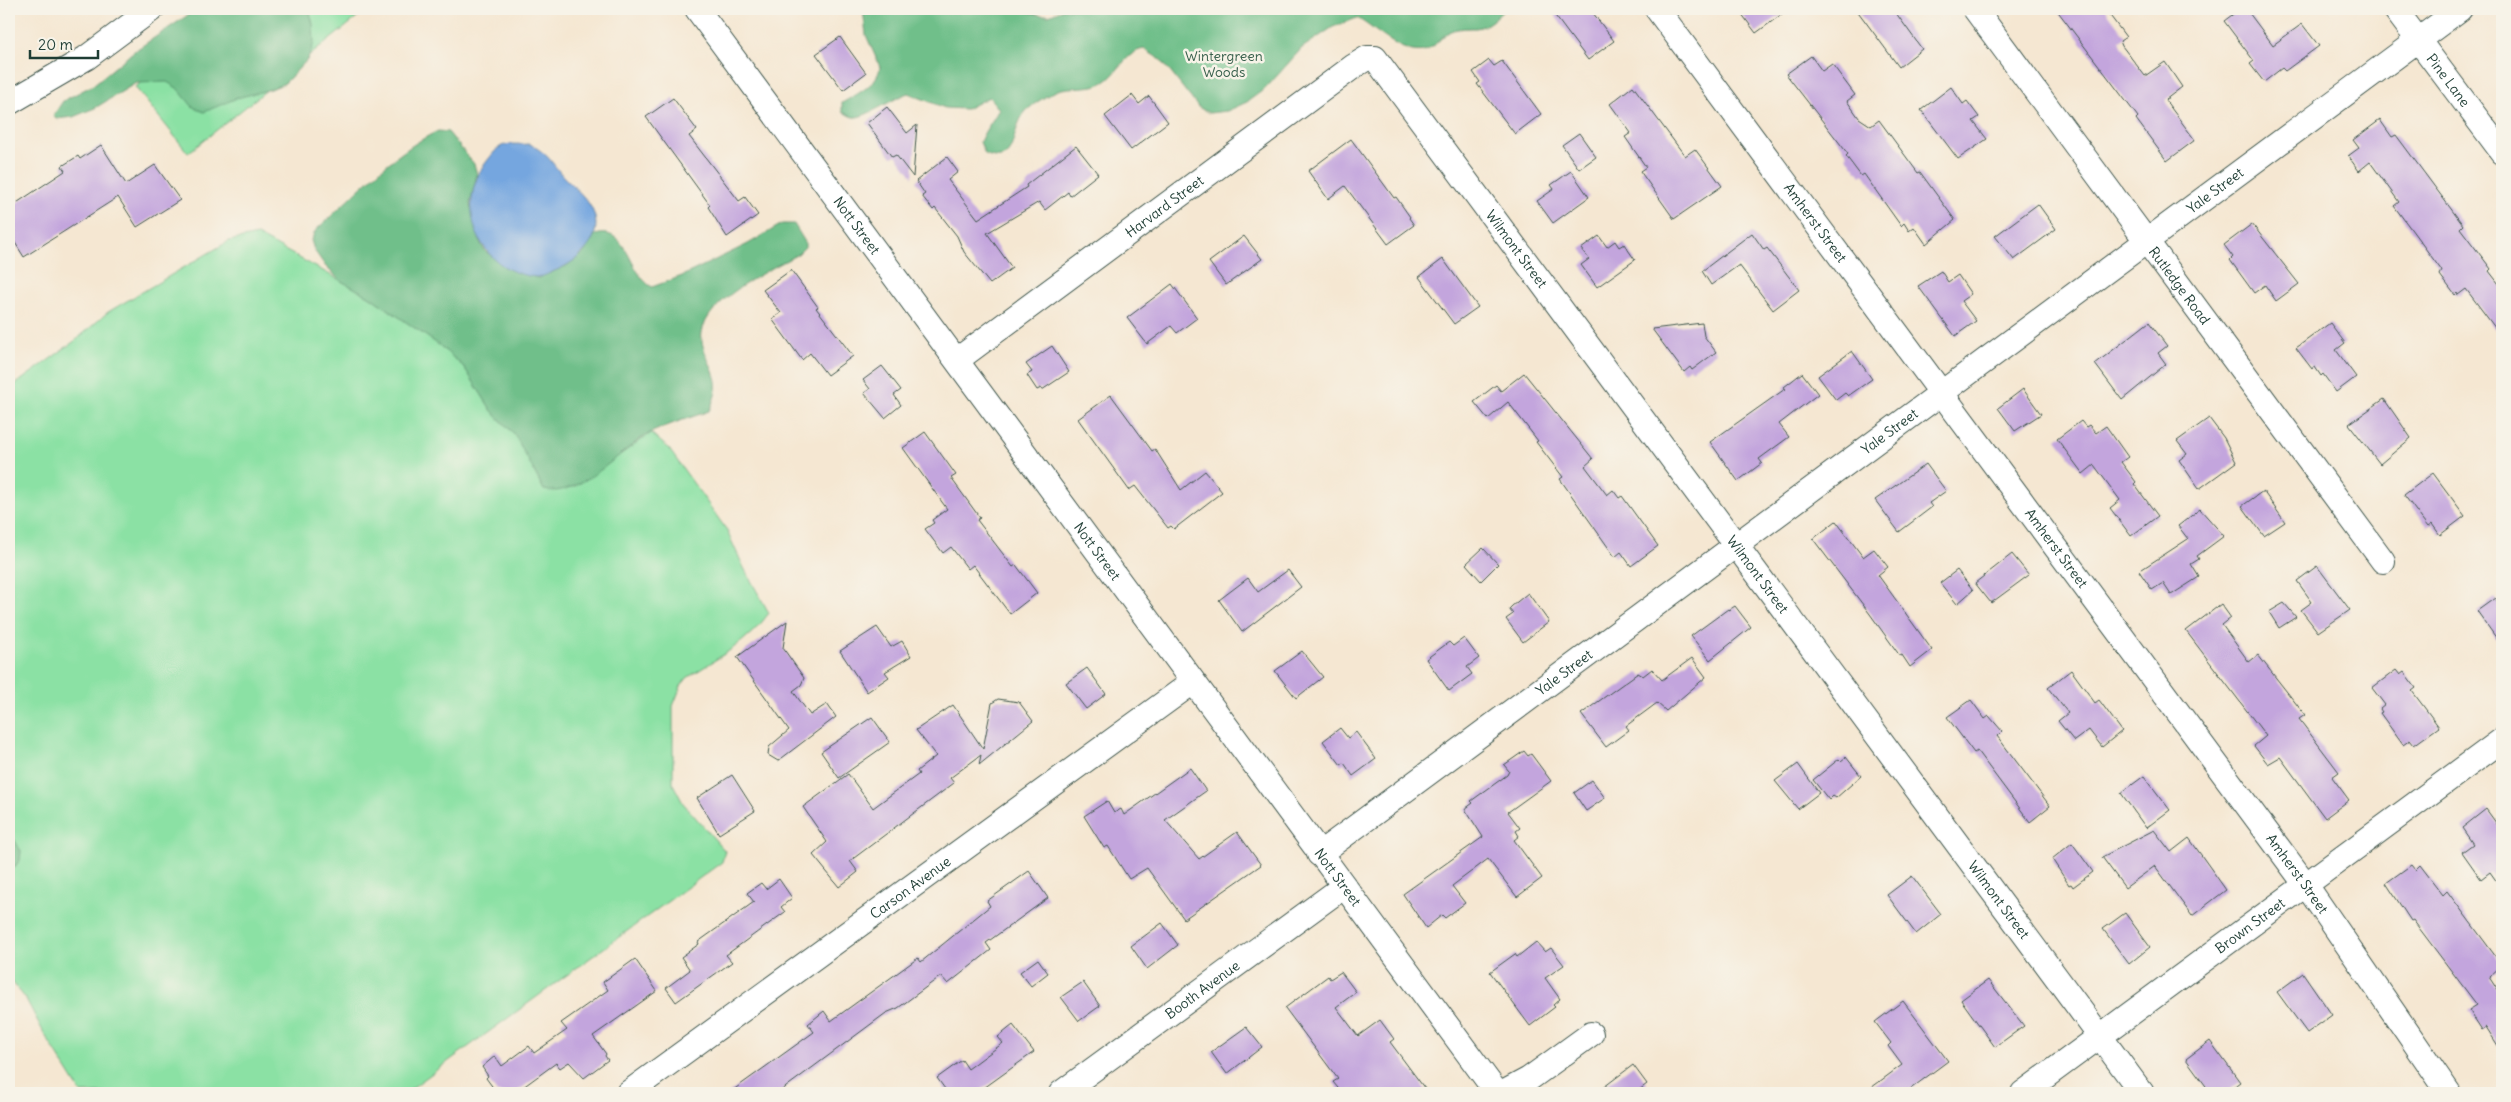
<svg xmlns="http://www.w3.org/2000/svg" width="2511" height="1102" font-family="Delius,sans-serif">
<style>
.green{fill:#8be1a4;stroke:#558f6c}
.forest{fill:#70bf8a;stroke:#487e5f}
.water{fill:#74a6df;stroke:#4a728a}
.building{fill:#c3a5dd}
.lines{fill:none;stroke-linecap:round;stroke-linejoin:round}
.minor-casing{stroke:#3f564c;stroke-width:26}
.minor{stroke:#fff;stroke-width:24}
.labels{text-anchor:middle;dominant-baseline:central;stroke-width:5;stroke-linejoin:round;paint-order:stroke}
.park-label{font-size:14px;fill:#355e4a;stroke:#f7f3e8}
.street-label{font-size:14px;fill:#1f3d34;stroke:#f7f3e8}
</style>
<rect width="100%" height="100%" fill="#f7f3e8"/>
<filter id="ink" filterUnits="userSpaceOnUse"><feTurbulence type="fractalNoise" baseFrequency=".02" numOctaves="2"/><feDisplacementMap in="SourceGraphic" scale="10" xChannelSelector="R" yChannelSelector="G"/><feConvolveMatrix kernelMatrix="1 2 1 2 8 2 1 2 1" color-interpolation-filters="sRGB"/></filter>
<filter id="wash" filterUnits="userSpaceOnUse"><feTurbulence type="fractalNoise" baseFrequency=".0096" numOctaves="4" result="noise"/><feDisplacementMap in="SourceGraphic" scale="20" xChannelSelector="R" yChannelSelector="G"/><feGaussianBlur stdDeviation="1.12" result="paint"/><feColorMatrix in="noise" values="0 0 0 0 0 0 0 0 0 0 0 0 0 0 0 0 0 1.4 0 .05"/><feComposite in="paint" operator="in"/></filter>
<g filter="url(#wash)">
<rect width="100%" height="100%" fill="#f5e7d2"/>
<path class="green" d="M242 9H368L188 153 135 87Z
M257 235 369 296 439 345 464 367 492 411 515 435 544 490 574 487 651 433 669 449 726 529 744 568 769 613C749 642 716 659 687 678L681 686 673 706V784L683 803 725 851 722 862 405 1093H81L45 1035 26 999 9 978V871L16 866 21 851 9 831V389L76 340 108 312 229 241Z"/>
<path class="forest" d="M197 9H309L313 24 314 43 308 59 285 83 271 89 237 98 204 112 193 107 177 88 167 82 136 83 95 108 73 117 56 119 53 116 63 101 93 85 133 52Z
M863 9H1015L1041 15H1049L1063 9H1505C1497 16 1488 27 1476 28 1468 28 1461 28 1453 30 1442 34 1438 44 1429 49 1407 61 1375 28 1357 18L1333 27 1302 48 1266 88 1247 102 1227 111 1209 113 1198 107 1161 60 1144 49C1124 52 1117 78 1100 84 1087 89 1071 86 1058 90 1049 94 1033 104 1026 111 1009 129 1019 169 985 154L980 142C985 129 993 121 999 109L989 97 966 109 945 108 908 93C894 98 864 119 853 117 849 116 845 113 842 111V103C855 95 878 85 880 67L866 35Z
M438 131 448 132 474 164 477 174 470 204 480 242 485 251 508 269 538 278 566 266 583 254 595 235C628 225 628 273 652 287L682 276 748 244 782 224H794L805 242V247L798 254C770 270 690 306 703 346 713 377 724 379 709 411 690 418 668 424 650 433 621 449 579 499 544 490L515 435 492 411 464 367 439 345 369 296 341 281 326 267 314 250 311 240 316 230C354 196 391 153 438 131Z
M9 831 21 851 20 861 9 871Z"/>
<path class="water" d="M530 144C549 155 549 159 562 175 572 186 585 195 592 209 606 237 580 260 557 270 551 272 542 278 536 277 478 272 453 205 487 161 492 155 496 148 504 145 511 143 522 145 530 144Z"/>
<g id="blocks">
<path class="building" d="M1550 9H1590L1614 41 1588 60Z
M1738 9H1789L1756 33Z
M1856 9H1893L1922 49 1899 67Z
M2056 9H2105L2126 37 2120 41 2122 46 2145 76 2165 62 2182 87 2165 100 2195 140 2167 161 2136 119 2138 117Z
M2240 9H2246L2273 45 2302 24 2319 46 2285 71 2282 68 2264 82 2250 64 2254 61 2224 21Z
M840 37 866 73 843 90 816 54Z
M1811 56 1822 71 1832 64 1855 95 1847 101 1859 118 1871 126 1879 120 1918 173 1920 172 1955 220 1926 244 1914 227 1909 231 1904 223 1901 226 1864 174 1861 176 1846 156 1848 154 1786 74Z
M1489 60 1494 66 1502 61 1541 114 1515 134 1477 84 1480 82 1473 72Z
M1633 86 1685 156 1695 149 1722 186 1674 219 1640 171 1646 167 1625 137 1631 133 1610 104Z
M1951 87 1963 104 1967 101 1979 117 1973 121 1987 139 1958 159 1921 110Z
M1132 95 1139 104 1149 96 1168 122 1131 150 1105 116Z
M673 98 697 130 689 136 739 201 745 197 758 215 727 237 708 207 710 205 646 117Z
M887 107 907 133 917 125 913 177 896 155 892 157 867 123Z
M2380 120 2392 137 2396 135 2463 225 2460 228 2491 269 2489 271 2502 288V337L2466 289 2458 295 2457 293 2455 295 2440 275 2442 271 2394 206 2399 202 2370 162 2359 171 2348 156 2359 148 2353 140Z
M1579 133 1596 157 1579 169 1562 145Z
M1351 139 1394 198 1396 197 1410 217 1409 218 1414 225 1388 244 1345 186 1328 199 1308 171Z
M101 145 126 184 155 165 180 200 137 227 118 197 24 257 9 233V208L65 171 62 166 78 156 80 159Z
M1076 146 1098 174 1070 196 1068 192 1045 210 1039 202 987 233 1012 268 990 284 964 252 957 236 935 208 933 210 922 196 925 194 916 181 947 157 958 172 948 180 978 219 1027 187 1026 185Z
M1571 171 1589 197 1553 223 1537 201 1554 189 1551 185Z
M2038 204 2056 229 2014 260 1995 236Z
M2252 224 2299 284 2276 301 2265 285 2254 293 2230 260 2233 257 2224 245Z
M1752 233 1764 250 1767 248 1799 290 1773 310 1739 265 1711 285 1702 271Z
M1244 236 1262 259 1226 285 1209 262Z
M1599 236 1607 247 1615 241 1619 247 1624 244 1635 260 1597 287 1581 265 1589 259 1581 249Z
M1443 259 1478 307 1454 324 1419 277Z
M791 270 818 307 816 308 853 356 827 375 810 353 802 360 772 319 781 313 763 290Z
M1941 271 1948 282 1958 275 1971 294 1961 301 1976 321 1955 336 1918 286Z
M1172 284 1197 318 1177 333 1171 326 1147 344 1127 318Z
M2149 322 2167 346 2158 353 2166 364 2122 400 2095 364Z
M1702 323 1704 336 1716 352 1692 370 1690 367 1684 372 1652 329Z
M2330 323 2345 343 2336 350 2356 377 2336 392 2323 374 2321 376 2315 367 2312 369 2296 348Z
M1052 346 1069 372 1042 390 1041 388 1037 390 1027 375 1032 372 1026 364Z
M1852 351 1872 379 1848 396 1845 393 1836 400 1818 376Z
M882 366 901 390 894 395 901 405 885 418 864 393 870 389 863 380Z
M1524 373 1593 459 1585 466 1607 495 1613 490 1619 498 1622 496 1658 546 1631 566 1621 552 1615 557 1560 479 1563 477 1536 442 1538 441 1508 402 1488 419 1474 402 1496 385 1501 391Z
M1802 373 1818 394 1779 424 1789 437 1759 459 1762 463 1738 481 1710 442 1785 389 1784 387Z
M2023 389 2041 414 2015 431 1998 408Z
M1111 395 1152 451 1155 449 1181 490 1205 471 1222 492 1174 529 1171 526 1168 528 1135 486 1129 490 1078 419Z
M2384 399 2411 438 2380 464 2349 424Z
M2209 418 2224 438 2236 462 2199 489 2179 460 2187 454 2177 441Z
M2081 421 2086 427 2089 425 2096 433 2106 426 2128 457 2121 462 2136 482 2134 484 2158 516 2131 536 2110 508 2120 500 2094 465 2083 474 2057 439Z
M925 432 956 475 951 478 980 518 977 520 1013 567 1016 565 1037 593 1010 614 973 565 968 569 951 547 943 553 925 529 934 523 932 520 947 509 903 448Z
M1926 464 1946 491 1929 503 1932 507 1899 532 1875 500Z
M2433 473 2465 516 2440 535 2432 524 2428 527 2404 495Z
M2263 491 2285 522 2264 536 2242 506Z
M2200 509 2224 536 2197 556 2199 559 2191 564 2199 577 2171 595 2163 583 2152 590 2139 571 2188 539 2178 526Z
M1836 521 1863 557 1874 549 1888 567 1878 575 1932 650 1910 667 1902 655 1900 656 1870 614 1813 539Z
M1483 548 1498 564 1481 581 1466 564Z
M2012 554 2029 575 1991 603 1975 583Z
M2317 566 2350 610 2318 632 2301 610 2312 602 2297 581Z
M1288 570 1301 587 1242 632 1219 600 1248 578 1258 592Z
M1957 570 1973 590 1957 604 1940 583Z
M1528 593 1549 622 1523 642 1506 619 1513 614 1509 609 1512 606Z
M2495 598 2502 608V646L2477 611Z
M2284 603 2296 617 2279 628 2269 612Z
M2221 604 2231 618 2222 625 2249 662 2258 655 2305 715 2299 719 2339 772 2332 777 2349 800 2325 818 2280 757 2268 764 2254 746 2266 736 2186 631Z
M1735 606 1751 627 1710 660 1691 636 1728 609 1729 610Z
M787 621 783 648 804 678 801 685 793 691 810 715 827 704 836 717 778 761 768 755 769 747 789 730 737 657Z
M877 627 891 647 902 641 911 656 885 672 889 677 867 692 840 651Z
M1464 638 1479 658 1467 667 1472 674 1449 691 1426 659 1449 642 1453 646Z
M1302 651 1323 677 1296 698 1275 671Z
M1692 658 1706 677 1666 711 1657 703 1626 726 1629 730 1606 747 1581 714 1638 673 1643 676 1652 669 1662 680Z
M1087 668 1106 694 1086 709 1066 683Z
M2071 670 2095 703 2099 700 2122 731 2102 747 2089 730 2074 741 2058 721 2068 713 2048 688Z
M2396 670 2400 675 2404 672 2416 688 2412 691 2439 727 2414 745 2410 740 2403 745 2380 713 2382 712 2380 709 2385 705 2372 688Z
M998 699 1019 702 1033 721 979 765 981 755 950 778 954 783 850 861 858 872 839 887 813 855 827 842 803 807 848 774 873 808 919 774 917 771 936 756 916 730 953 705 983 749 992 703Z
M1971 700 1985 719 1989 716 2002 731 1997 736 2050 806 2030 822 1977 751 1974 753 1947 717Z
M872 717 890 742 839 778 821 752Z
M1340 728 1348 738 1356 732 1376 759 1353 776 1344 763 1341 765 1323 741Z
M1524 751 1528 756 1531 754 1551 781 1508 812 1520 828 1516 831 1519 836 1514 840 1542 878 1517 897 1488 859 1452 886 1465 903 1445 918 1442 915 1426 928 1403 894 1483 837 1465 809 1473 803 1471 801 1507 775 1509 771 1504 765Z
M1846 757 1861 776 1836 798 1833 796 1829 800 1813 780 1839 759 1841 761Z
M1798 764 1819 793 1798 809 1775 781Z
M1190 768 1206 791 1165 820 1199 859 1237 832 1261 865 1184 919 1147 868 1129 879 1108 846 1104 848 1084 816 1107 801 1114 813 1121 809 1124 815Z
M732 775 755 811 719 834 697 798Z
M2144 776 2170 810 2146 828 2121 793Z
M1592 780 1605 798 1586 811 1574 793Z
M2486 809 2502 831V889L2490 872 2481 879 2462 852 2473 844 2462 828Z
M2154 830 2171 852 2189 838 2226 890 2192 916 2155 866 2125 888 2102 857Z
M2072 843 2093 872 2073 887 2071 884 2069 885 2052 859Z
M2411 865 2415 870 2420 865 2443 895 2447 891 2502 965 2489 977 2502 997V1052L2486 1027 2482 1030 2469 1010 2477 1005 2413 920 2411 921 2386 883Z
M1029 871 1048 898 986 943 991 950 948 984 941 976 898 1008 886 1013 778 1093H729L814 1032 808 1024 824 1011 831 1021 918 958 921 962 990 906 987 901Z
M1912 876 1941 914 1916 934 1887 895Z
M779 879 792 898 781 907 785 912 726 955 732 962 676 1002 666 988 690 970 681 957 699 944 698 942 754 902 747 893 761 883 766 889Z
M2125 913 2150 947 2129 964 2103 929Z
M1162 923 1178 945 1147 969 1131 946Z
M1536 942 1545 952 1551 948 1564 965 1545 978 1560 999 1553 1005 1555 1007 1530 1026 1490 972 1515 954 1517 957Z
M635 959 657 991 593 1036 606 1054 605 1056 608 1060 584 1078 569 1062 560 1068 556 1063 515 1093H497L486 1078 488 1076 482 1067 495 1056 502 1066 529 1046 534 1053 567 1030 561 1023 608 990 603 982Z
M1038 959 1048 973 1031 986 1020 972Z
M1341 972 1356 992 1336 1007 1358 1036 1380 1020 1394 1039 1390 1042 1428 1093H1342L1333 1082 1338 1079 1285 1008 1328 976 1330 979Z
M2303 973 2332 1015 2307 1033 2277 992Z
M1988 980 2024 1026 1995 1047 1961 1000Z
M1083 982 1100 1006 1079 1021 1061 997Z
M1903 1001 1948 1061 1905 1093H1864L1902 1065 1888 1046 1891 1043 1875 1022Z
M1013 1025 1034 1052 977 1093H948L937 1078 962 1060 968 1069 1003 1043 998 1037Z
M1246 1027 1262 1047 1227 1074 1211 1052Z
M2210 1041 2240 1082 2225 1093H2211L2186 1059Z
M1633 1065 1647 1084 1635 1093H1596Z"/>
</g>
</g>
<g filter="url(#ink)">
<use href="#blocks" fill-opacity="0" stroke="#3f564c" stroke-width="1"/>
<g class="lines">
<defs>
<g id="minor">
<path id="s1" d="M697 9 1497 1093"/>
<path id="s2" d="M1657 9 2306 885 2449 1093"/>
<path id="s3" d="M1975 9 2383 561"/>
<path id="s4" d="M2395 9 2502 152"/>
<path d="M9 103 86 58 152 9"/>
<path id="s5" d="M957 360 1354 66 1367 58H1375L2142 1093"/>
<path id="s6" d="M1319 854 2460 9"/>
<path id="s7" d="M628 1093 1193 682"/>
<path id="s8" d="M1061 1093 1343 887"/>
<path d="M1503 1093 1529 1079 1591 1034"/>
<path id="s9" d="M2023 1093 2502 740"/>
</g>
</defs>
<use href="#minor" class="minor-casing"/>
<use href="#minor" class="minor"/>
</g>
</g>
<g class="labels">
<g class="park-label">
<text x="1224" y="56">Wintergreen<tspan x="1224" dy="16">Woods</tspan></text>
</g>
<g class="street-label">
<text stroke="none"><textPath href="#s4" startOffset="89">Pine Lane</textPath></text>
<text stroke="none"><textPath href="#s6" startOffset="1115">Yale Street</textPath></text>
<text stroke="none"><textPath href="#s5" startOffset="258">Harvard Street</textPath></text>
<text stroke="none"><textPath href="#s2" startOffset="266">Amherst Street</textPath></text>
<text stroke="none"><textPath href="#s1" startOffset="269">Nott Street</textPath></text>
<text stroke="none"><textPath href="#s5" startOffset="755">Wilmont Street</textPath></text>
<text stroke="none"><textPath href="#s3" startOffset="344">Rutledge Road</textPath></text>
<text stroke="none"><textPath href="#s6" startOffset="710">Yale Street</textPath></text>
<text stroke="none"><textPath href="#s2" startOffset="671">Amherst Street</textPath></text>
<text stroke="none"><textPath href="#s1" startOffset="674">Nott Street</textPath></text>
<text stroke="none"><textPath href="#s5" startOffset="1160">Wilmont Street</textPath></text>
<text stroke="none"><textPath href="#s6" startOffset="305">Yale Street</textPath></text>
<text stroke="none"><textPath href="#s2" startOffset="1076">Amherst Street</textPath></text>
<text stroke="none"><textPath href="#s1" startOffset="1079">Nott Street</textPath></text>
<text stroke="none"><textPath href="#s7" startOffset="349">Carson Avenue</textPath></text>
<text stroke="none"><textPath href="#s5" startOffset="1565">Wilmont Street</textPath></text>
<text stroke="none"><textPath href="#s9" startOffset="282">Brown Street</textPath></text>
<text stroke="none"><textPath href="#s8" startOffset="175">Booth Avenue</textPath></text>
</g>
</g>
<rect width="2511" height="1102" fill="none" stroke="#f7f3e8" stroke-width="30"/>
<path d="M30 50v8h68v-8" fill="none" stroke="#1f3d34" stroke-width="2.5"/>
<text x="38" y="50" font-size="15" fill="#1f3d34" stroke="#f7f3e8" stroke-width="4" paint-order="stroke">20 m</text>
</svg>
